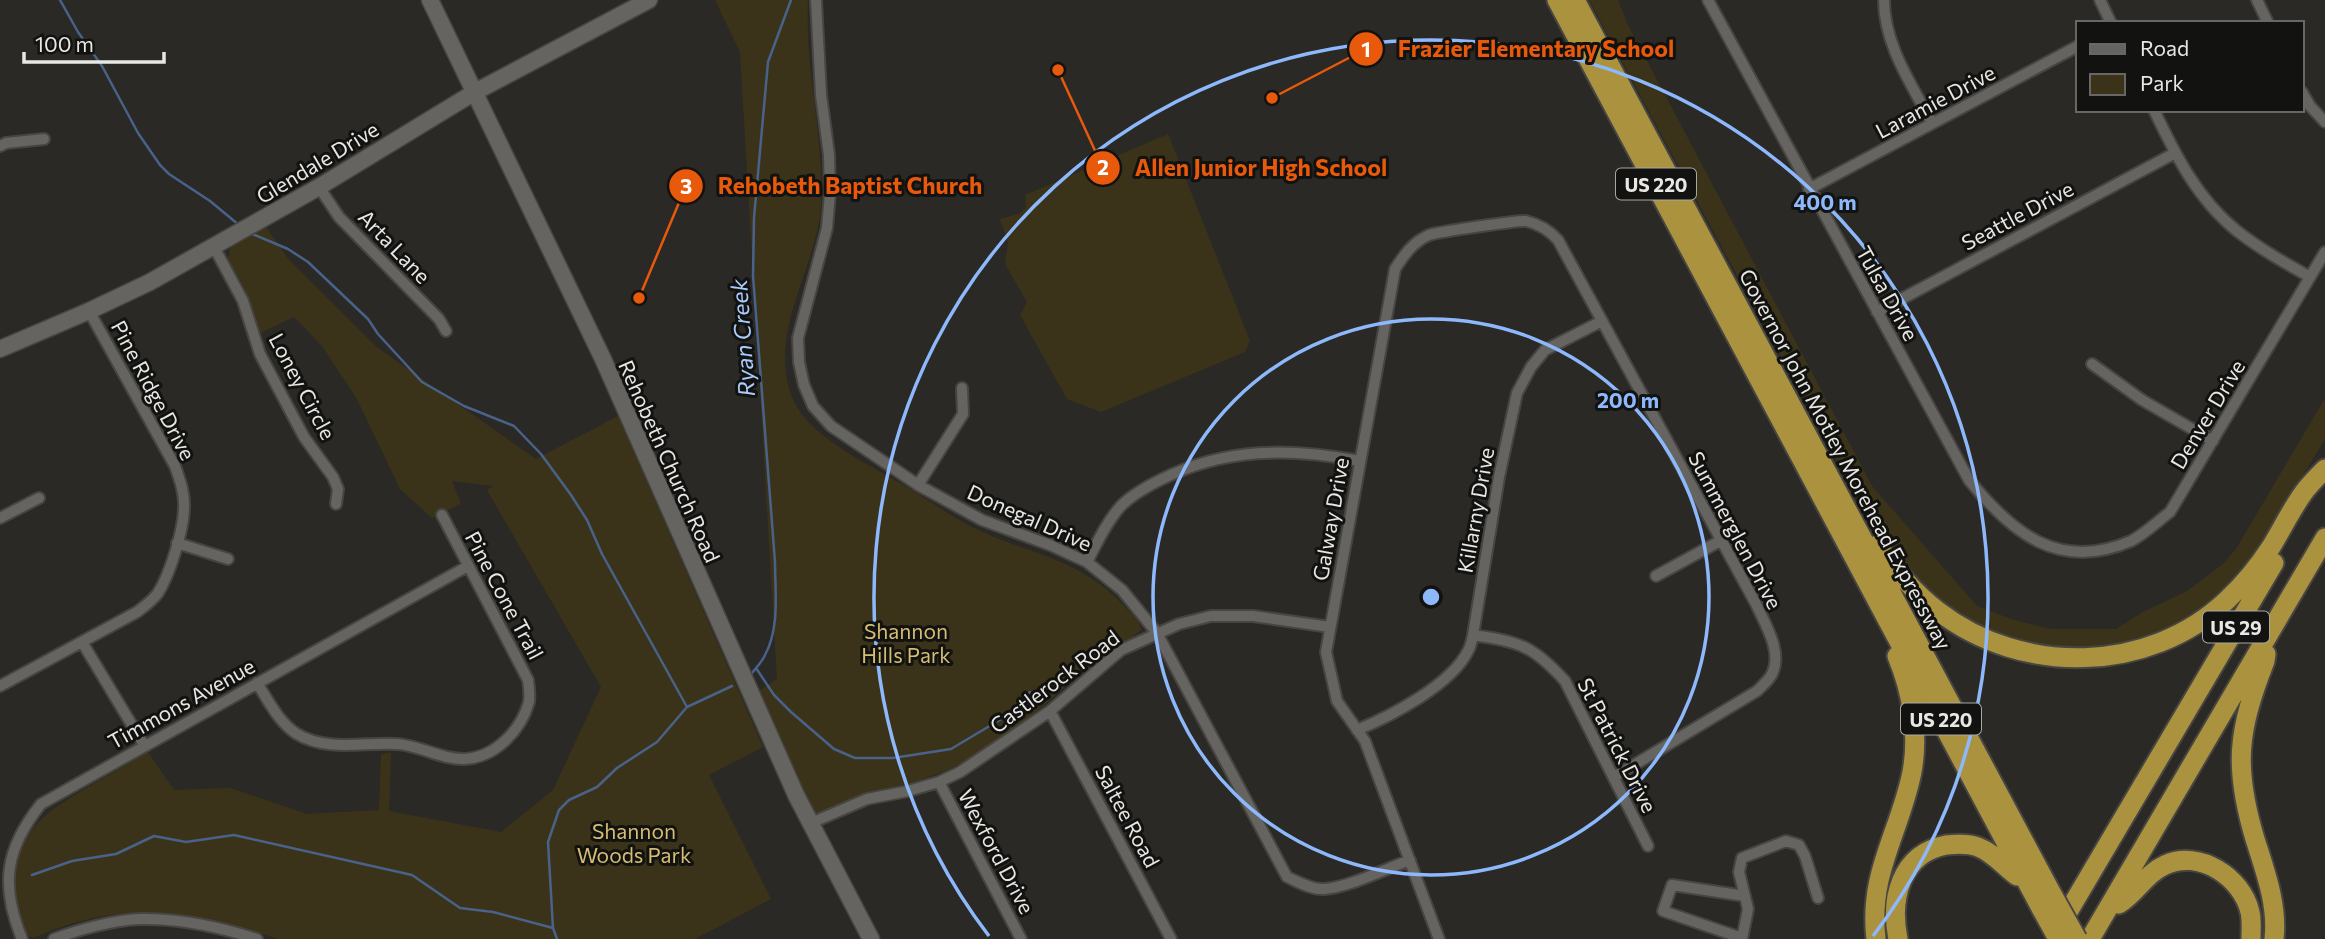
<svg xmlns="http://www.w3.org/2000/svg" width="2325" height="939" font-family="Commissioner,sans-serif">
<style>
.green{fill:#3b3319}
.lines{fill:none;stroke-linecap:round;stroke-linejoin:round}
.stream{stroke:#496289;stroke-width:2.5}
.street-casing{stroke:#464541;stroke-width:14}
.secondary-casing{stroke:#464541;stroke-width:19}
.highway-casing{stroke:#464541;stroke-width:23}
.street{stroke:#666460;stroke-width:10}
.secondary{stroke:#666460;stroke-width:16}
.highway{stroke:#ab923f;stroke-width:19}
.highway-bridge-casing{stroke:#464541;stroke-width:23;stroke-linecap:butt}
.highway-bridge{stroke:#ab923f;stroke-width:19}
.ring{fill:none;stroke:#8db9fc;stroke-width:3.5}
.labels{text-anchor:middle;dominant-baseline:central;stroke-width:6;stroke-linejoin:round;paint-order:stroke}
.shield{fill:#121210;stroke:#a8a7a4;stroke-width:2}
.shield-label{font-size:19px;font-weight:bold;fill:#e8e7e4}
.street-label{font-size:21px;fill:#e8e7e4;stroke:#121210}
.park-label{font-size:21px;fill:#d5bd72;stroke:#121210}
.water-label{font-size:23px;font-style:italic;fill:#aacbfe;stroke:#121210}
.centre{fill:#8db9fc;stroke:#121210;stroke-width:3.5}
.ring-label{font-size:21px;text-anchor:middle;font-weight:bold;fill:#8db9fc;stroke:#121210;stroke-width:6;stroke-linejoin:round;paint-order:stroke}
.leader{fill:none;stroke:#e8590c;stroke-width:2.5}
.callout-dot{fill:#e8590c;stroke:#121210;stroke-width:2.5}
.mark-label{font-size:21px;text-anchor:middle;font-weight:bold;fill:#fff}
.callout-label{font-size:23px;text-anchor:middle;font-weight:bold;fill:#e8590c;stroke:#121210;stroke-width:6;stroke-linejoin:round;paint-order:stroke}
</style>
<rect width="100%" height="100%" fill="#2a2925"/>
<path class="green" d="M715 0H808C804 69 825 139 821 206 816 269 767 333 792 397 807 437 871 465 907 487 928 500 948 514 970 526 1027 555 1081 557 1127 609 1134 616 1140 621 1141 630 1127 642 1110 649 1096 660 1051 698 1005 743 951 768 908 788 861 791 819 813L812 812 777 739 757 692 777 679 740 52Z
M1589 0H1618L1627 23 1872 486 1977 606 2014 620 2051 629H2116L2143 612 2187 591 2223 564 2236 549 2325 398V439L2253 557 2229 588 2205 609 2172 629 2114 648 2051 650 1976 628 1918 586 1877 536Z
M1168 134 1250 341 1245 352 1101 412 1067 399 1020 315 1027 302 1005 264 1008 242 1000 219 1018 214 1026 208 1025 195Z
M266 227 289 260 378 348 536 459 618 416 763 747 709 775 771 899 695 939H279C189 910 123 898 33 938 21 933 18 913 17 901 9 838 38 816 88 787 108 776 128 764 148 752L174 790 230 788 307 814 379 810 381 754 391 753 389 811 501 832 553 790 601 687 487 490 493 486 452 481 461 504 432 518 400 489 357 399 322 346 294 317 260 333 245 289 228 259 230 248Z"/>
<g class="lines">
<path class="stream" d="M60 0 78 32 102 66 138 133 160 165 169 174 210 201 239 225
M250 233 288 249 308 262 368 319 378 334 422 382 464 406 514 426 541 454 571 495 587 520 602 554 687 707
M756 668 774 695 791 712 834 749 855 758H893L951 749 1003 718 1030 692
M752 673C756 668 762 662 765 655 780 628 775 591 775 562L753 276 754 218 768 62 791 0
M32 875 72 861 116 854 154 836 186 842 234 835 412 875 460 908 493 912 553 928
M557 939 553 928 548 842 559 810 569 800 597 787 617 768 657 742 687 707 732 686"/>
<defs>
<path id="street" d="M816 0 821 95 829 155 830 193 827 228 798 338 799 362 804 385 813 406 831 426 918 485 982 520 1050 545 1087 562 1122 590 1157 633 1287 877C1298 882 1312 890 1324 889 1350 887 1385 869 1410 860
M1708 0 1969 480C2012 533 2059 572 2131 541 2145 534 2158 521 2170 512L2325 252
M1884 0C1884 45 1912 85 1932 123
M2100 0 2111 23
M2257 0 2268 23
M2302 92 2310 106 2325 122
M2154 110C2175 154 2197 199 2237 231 2260 249 2285 263 2310 277
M0 146 6 143 44 139
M319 187 339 217 439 319 446 331
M1809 189 2078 46
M214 247 243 301 260 354 304 437 333 477 338 489 336 504
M1877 312 2175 153
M2092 364 2142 400 2213 441
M918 485 963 414 962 388
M0 518 39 498
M177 543 228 559
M1087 562C1097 543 1106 523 1120 507 1131 495 1146 487 1160 480 1226 447 1289 448 1360 461
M1656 576 1720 541
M1473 635C1520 642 1532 645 1565 681L1648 846
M82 642 144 745
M257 683C268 700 279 723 297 734 327 752 364 742 397 744 419 745 442 760 465 759 496 757 521 730 529 702 530 695 529 687 528 680L442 515
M0 686 137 612C145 606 152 601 158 593 170 574 183 532 184 509 185 494 180 480 175 466L89 311
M1050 711 1171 939
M1357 730C1391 716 1451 685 1468 651 1471 646 1472 640 1473 635L1499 477 1517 393 1531 367 1545 350 1602 321
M939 782 1021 939
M811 823 867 799 908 791 939 782 960 772 1050 711 1121 650 1179 624 1211 616H1253L1330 627
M1742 938 1663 911 1672 885 1745 896
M22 939C0 885 5 849 41 804L468 566
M54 939C77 930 114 920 139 919 178 918 220 927 257 939
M1439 939 1365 741 1337 701 1326 652 1395 269C1404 255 1413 242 1429 235 1437 232 1519 220 1526 221 1539 224 1549 230 1558 240L1756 604C1765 624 1783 652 1772 674 1769 680 1762 686 1757 691L1614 777
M1742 939 1748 909 1739 872 1742 858 1786 841 1799 845 1805 856 1818 898"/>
<path id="secondary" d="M430 0 603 359 796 795 871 939
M0 349 89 311 150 282 319 187 475 92 649 0"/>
<path id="highway" d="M1557 0 2042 910
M1575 0 2053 896
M1877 545C1895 569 1914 593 1938 611 2022 676 2149 674 2227 600 2244 584 2258 567 2271 547 2282 529 2291 510 2304 492 2310 484 2318 476 2325 469
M2266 654 2265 661C2238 730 2233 766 2255 839 2265 871 2278 905 2274 939
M2119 904C2137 893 2145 874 2165 865 2199 849 2242 877 2250 912 2252 920 2251 930 2251 939
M2058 929 2274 563
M1876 939C1868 874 1900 832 1912 772 1919 734 1912 692 1897 656
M1898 939C1890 899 1900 854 1946 845 1956 844 1968 843 1978 847 1994 853 2004 867 2017 876
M2090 939 2325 538"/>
</defs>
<use href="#street" class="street-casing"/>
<use href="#secondary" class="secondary-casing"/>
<use href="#highway" class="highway-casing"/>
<use href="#street" class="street"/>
<use href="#secondary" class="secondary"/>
<use href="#highway" class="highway"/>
<defs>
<path id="highway-bridge" d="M2053 896 2077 939
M2042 910 2058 939"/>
</defs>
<use href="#highway-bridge" class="highway-bridge-casing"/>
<use href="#highway-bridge" class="highway-bridge"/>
</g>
<g class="ring">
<circle cx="1431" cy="597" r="278"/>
<path d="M989 936A557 557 0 1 1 1873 936"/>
</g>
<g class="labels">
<g class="shield">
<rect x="1616" y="168.5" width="80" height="31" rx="5"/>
<rect x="2203" y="611.5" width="66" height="31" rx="5"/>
<rect x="1901" y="703.5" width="80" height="31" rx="5"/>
</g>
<g class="shield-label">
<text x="1656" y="184">US 220</text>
<text x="2236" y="627">US 29</text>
<text x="1941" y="719">US 220</text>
</g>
<g class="street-label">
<text transform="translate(1935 101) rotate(-28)">Laramie Drive</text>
<text transform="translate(317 162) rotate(-31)">Glendale Drive</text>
<text transform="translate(2017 215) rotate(-28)">Seattle Drive</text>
<text transform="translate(395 246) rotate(46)">Arta Lane</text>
<text transform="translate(1888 293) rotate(61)">Tulsa Drive</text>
<text transform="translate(303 386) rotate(62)">Loney Circle</text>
<text transform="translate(154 390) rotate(62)">Pine Ridge Drive</text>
<text transform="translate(2207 414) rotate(-59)">Denver Drive</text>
<text transform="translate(1846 459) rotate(62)">Governor John Motley Morehead Expressway</text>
<text transform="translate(670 461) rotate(66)">Rehobeth Church Road</text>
<text transform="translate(1475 510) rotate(-80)">Killarny Drive</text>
<text transform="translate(1030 517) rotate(24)">Donegal Drive</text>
<text transform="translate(1330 519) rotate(-80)">Galway Drive</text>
<text transform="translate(1736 530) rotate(62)">Summerglen Drive</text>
<text transform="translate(505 595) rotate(62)">Pine Cone Trail</text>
<text transform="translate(1054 681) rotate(-37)">Castlerock Road</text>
<text transform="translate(181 703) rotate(-29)">Timmons Avenue</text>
<text transform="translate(1618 745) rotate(63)">St Patrick Drive</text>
<text transform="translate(1128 816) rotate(62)">Saltee Road</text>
<text transform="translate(997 851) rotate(62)">Wexford Drive</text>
</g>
<g class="park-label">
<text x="906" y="630">Shannon<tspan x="906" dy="24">Hills Park</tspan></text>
<text x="634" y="830">Shannon<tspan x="634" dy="24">Woods Park</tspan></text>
</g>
<g class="water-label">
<text transform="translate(742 338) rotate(-94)">Ryan Creek</text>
</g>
</g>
<circle cx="1431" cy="597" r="10" class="centre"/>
<g class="ring-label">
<text x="1825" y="210">400 m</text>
<text x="1628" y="408">200 m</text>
</g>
<path class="leader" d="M1272 98L1366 49M1058 70L1103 168M639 298L686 186"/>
<g class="callout-dot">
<circle cx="1272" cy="98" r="7"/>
<circle cx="1058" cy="70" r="7"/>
<circle cx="639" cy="298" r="7"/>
<circle cx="1366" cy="49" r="18"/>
<circle cx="1103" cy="168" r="18"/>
<circle cx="686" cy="186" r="18"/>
</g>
<g class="mark-label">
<text x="1366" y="57">1</text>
<text x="1103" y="175">2</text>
<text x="686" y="194">3</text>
</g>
<g class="callout-label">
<text x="1536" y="57">Frazier Elementary School</text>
<text x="1261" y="176">Allen Junior High School</text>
<text x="850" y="194">Rehobeth Baptist Church</text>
</g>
<rect x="2076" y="21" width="228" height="91" fill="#121210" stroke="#686765" stroke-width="2"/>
<rect x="2090" y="44" width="35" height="10" fill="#666460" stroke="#686765" stroke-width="2"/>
<text x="2140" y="56" font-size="21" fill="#e8e7e4">Road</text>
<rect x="2090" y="74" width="35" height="21" fill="#3b3319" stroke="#686765" stroke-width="2"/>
<text x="2140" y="91" font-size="21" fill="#e8e7e4">Park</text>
<path d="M24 52v10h140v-10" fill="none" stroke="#e8e7e4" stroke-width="3.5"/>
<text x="35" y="52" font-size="21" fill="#e8e7e4" stroke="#121210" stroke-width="5" paint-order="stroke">100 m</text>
</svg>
